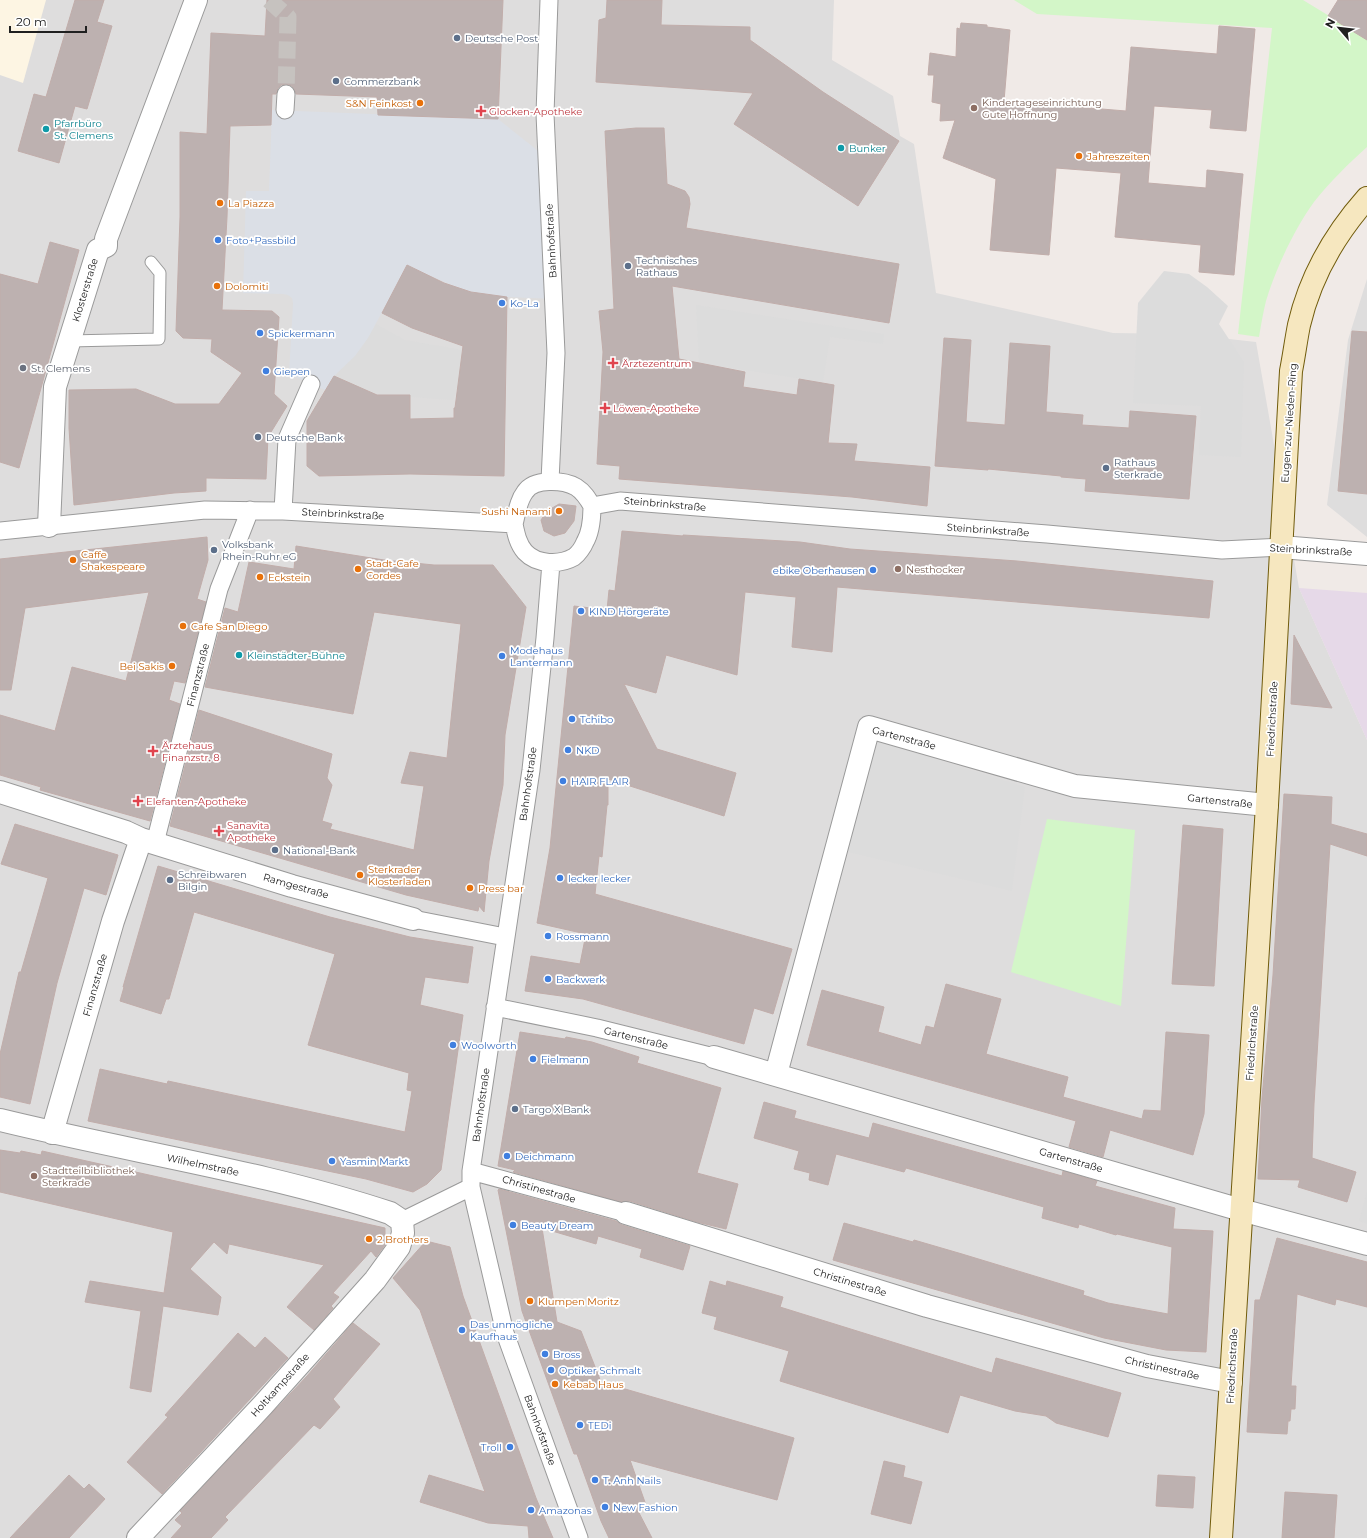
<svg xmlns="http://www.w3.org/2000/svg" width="1367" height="1538" font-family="Montserrat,sans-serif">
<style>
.residential{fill:#dedddd}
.industrial{fill:#e6d9e8}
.education{fill:#fdf5e3}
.park{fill:#d3f6c8}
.parking{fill:#dcdcdc}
.plaza{fill:#dbdfe6}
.building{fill:#bdb1b0;stroke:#c1adaa}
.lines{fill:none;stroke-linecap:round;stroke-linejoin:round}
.pedestrian-tunnel{stroke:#c6c2bf;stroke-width:17;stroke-dasharray:17 8;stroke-linecap:butt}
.service-casing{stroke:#9a9a9a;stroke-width:13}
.pedestrian-casing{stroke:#9a9a9a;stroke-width:19}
.minor-casing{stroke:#9a9a9a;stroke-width:24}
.tertiary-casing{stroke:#9a9a9a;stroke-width:24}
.secondary-casing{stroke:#715c0c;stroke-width:24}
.service{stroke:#fff;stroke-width:11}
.pedestrian{stroke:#fff;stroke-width:17}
.minor{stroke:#fff;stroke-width:22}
.tertiary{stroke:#fff;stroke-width:22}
.secondary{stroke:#f6e7bf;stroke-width:22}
.service-dot{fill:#5c6f8a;stroke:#fff;stroke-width:1.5}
.food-dot{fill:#e8710a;stroke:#fff;stroke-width:1.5}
.education-dot{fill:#8d6e63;stroke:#fff;stroke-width:1.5}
.health-dot{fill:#e0444e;stroke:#fff;stroke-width:1.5}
.culture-dot{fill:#0f9aa8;stroke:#fff;stroke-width:1.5}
.shop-dot{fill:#3f7fe0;stroke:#fff;stroke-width:1.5}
.worship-dot{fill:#6b7280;stroke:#fff;stroke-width:1.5}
.labels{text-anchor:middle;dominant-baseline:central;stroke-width:3.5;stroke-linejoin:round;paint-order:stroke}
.service-label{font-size:10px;fill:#4e5e75;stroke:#fff;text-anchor:start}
.education-label{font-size:10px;fill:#785e54;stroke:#fff;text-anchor:start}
.food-label{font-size:10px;fill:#c56008;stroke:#fff;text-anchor:start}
.health-label{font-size:10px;fill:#be3a42;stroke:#fff;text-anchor:start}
.culture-label{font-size:10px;fill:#0d838f;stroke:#fff;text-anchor:start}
.shop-label{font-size:10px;fill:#366cbe;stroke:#fff;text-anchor:start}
.street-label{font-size:10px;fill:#202020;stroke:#fff}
.worship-label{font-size:10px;fill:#5b616d;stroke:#fff;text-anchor:start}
</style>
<rect width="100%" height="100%" fill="#f0eae7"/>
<path class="residential" d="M0 0H834L832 60 893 96 900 136 914 144 936 293 1113 333 1184 334 1256 342 1299 588 1367 740V1538H0Z
M1367 279V537L1327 505 1348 340Z"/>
<path class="industrial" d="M1299 588 1367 593V740Z"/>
<path class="education" d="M0 0H46L23 83 0 75Z"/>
<path class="park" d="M1014 0H1303L1367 39V147C1348 164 1330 182 1314 202 1295 228 1275 270 1266 301 1263 313 1261 325 1259 337L1238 334 1272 28 1037 14Z
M1047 819 1135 830 1121 1006 1011 972Z"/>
<path class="parking" d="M1164 271 1189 274 1207 287 1228 306 1219 324 1244 362 1241 457 1199 455 1201 406 1133 403 1138 303Z
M696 305 884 334 883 344 830 337 823 382 699 363Z
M376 324 405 340 463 350 459 381 453 400 410 397 409 395H365V390L334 376 355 356Z
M877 741 1025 787 1012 891 848 852Z
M1367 1191V1224L1359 1221Z"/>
<path class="plaza" d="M272 110 498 119 547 158 554 299 507 297 471 292 454 286 407 266 368 338 355 356 334 376 325 390 289 374 293 303 292 298 288 295 283 294 243 293 246 191H269Z"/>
<path class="building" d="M75 0H104L97 22 112 26 87 109 75 106 59 163 18 151 34 94 46 97Z
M267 0H503L498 119 378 115 377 97 296 94 295 90 292 86 286 84 281 85 278 88 276 94H272L271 125 230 126 227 217 222 310 272 311 279 317 274 394 287 406 268 437 266 479 206 478V491L174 493 74 505 69 428V390L136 389 175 404H219L242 373 211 352 212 339 183 338 176 331 180 217V132L207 134 211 33 265 36Z
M607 0H662L661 25 750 27V40L823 92 899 141 858 206 734 124 753 93 596 82 599 20 606 18Z
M1338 0H1367V40L1328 16Z
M961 23 987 25V27L1010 30 1004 101 1126 111 1131 47 1217 54 1219 26 1255 29 1246 131 1210 128 1212 110 1154 106 1148 183 1206 188 1207 170 1243 174 1234 275 1199 272 1201 245 1115 237 1121 173 1056 168 1049 255 990 250 996 179 943 158 955 120 940 121 941 104 932 102 934 75H928L930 53 956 57 957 28 960 29Z
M636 128H664L667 184 685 191 689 197 690 204 686 228 899 264 889 323 672 286 679 359 745 372 743 387 797 395 799 379 834 385 828 443 857 444 854 461 930 467 927 506 852 497 619 479 620 466 597 464 603 352 599 311 614 309 605 131Z
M50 242 79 250 19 468 0 462V274L38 284Z
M407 265 444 283 471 292 507 297 504 476 410 474 319 476 307 466V421L334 376 377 395H410V419L454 418V408H455L463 346 412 328 382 313Z
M1352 331 1367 332V494L1338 491Z
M944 338 971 340 966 422 1005 425 1010 343 1050 346 1046 412 1083 415 1082 425 1129 428 1130 411 1196 416 1189 499 1085 491 1086 479 1061 477V476L988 469V470L935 466Z
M559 504 576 506 574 521 565 533 554 536 544 531 541 520 547 511Z
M622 531 683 536V535L800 542 850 549 1017 561 1213 581 1209 618 837 587 832 652 792 647 796 597 745 592 737 675 666 655 656 693 624 684 657 749 736 773 724 816 608 779V805H607L602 857 599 856 595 894 792 949 773 1014 754 1008 744 1044 583 999 525 991 531 956 580 964 586 934 537 923 550 848 574 606 607 610 609 590 615 591Z
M207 537 208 560 197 599 206 602 185 683 174 681 169 700 180 704 150 821 40 790 41 787 0 775V715L55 731 72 667 126 681 149 592 25 608 11 690H0V559Z
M296 546 384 560 434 565H493L526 607 505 735 503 785 489 861 484 912 479 906 478 911 406 895 170 826 199 710 332 754 327 778 332 785 322 821 332 824 330 829 414 850 424 786 401 783 410 752 447 758 461 624 374 612 353 714 205 687 225 608 238 612 249 562 294 569Z
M1294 635 1332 708 1291 704Z
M1284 794 1332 797 1331 824 1367 834V856L1330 844 1314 1104 1312 1158 1356 1172 1347 1202 1298 1187 1300 1180 1258 1179 1262 1098 1273 975Z
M15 824 118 855 106 895 84 888 57 983 30 1104 0 1097V1054L19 972H21L48 878 1 864Z
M1183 825 1223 829 1214 986 1172 984Z
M158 866 330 917 410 937 473 947 468 983 425 977 420 1005 463 1015 441 1170 427 1184 413 1192 366 1179 88 1121 100 1069 167 1084 168 1081 405 1132 412 1091 407 1090 409 1073 308 1045 335 954 194 912 169 999H166L161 1014 120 1001 124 987H123Z
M946 984 1001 999 986 1054 1068 1077 1063 1097 1142 1119 1144 1110 1161 1111 1166 1032 1209 1035 1204 1114 1193 1155 1110 1130 1103 1157 1069 1147 1076 1121 807 1045 822 990 884 1007 878 1032 921 1045 926 1026 934 1028Z
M520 1032 565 1039 566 1037 592 1042 639 1057 637 1063 721 1088 697 1173 738 1184 726 1229 697 1222 630 1201 622 1202 513 1172 515 1170 498 1166Z
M764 1102 796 1111 794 1118 869 1138 873 1123 1062 1176 1063 1171 1097 1181 1095 1186 1175 1208 1173 1229 1213 1231 1206 1352 1166 1350 1104 1338 833 1260 844 1223 913 1242 914 1240 962 1254 1084 1291 1083 1295 1108 1303 1168 1314 1172 1247 1117 1234 1116 1235 1079 1224 1078 1228 1042 1218 1044 1207 906 1168 904 1172 836 1154 828 1185 809 1180 810 1173 794 1169 799 1151 754 1138Z
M0 1150 20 1153 21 1151 41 1155 42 1151 385 1228V1245L376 1257 371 1251 333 1293 339 1297 331 1306 333 1308 314 1330 287 1307 324 1265 229 1244 227 1254 214 1242 190 1269 221 1297 218 1315 163 1306 151 1392 130 1388 141 1311 85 1302 90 1281 164 1293 173 1232 0 1192Z
M499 1189 616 1221 622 1225 690 1246 683 1270 640 1257 642 1249 598 1236 596 1244 542 1228 557 1322 581 1331 601 1382 794 1438 777 1500 630 1460 646 1505 637 1509 652 1538H609L601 1521 577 1454H574L522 1311 498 1190Z
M1277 1238 1367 1262V1307L1336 1299 1335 1305 1297 1294 1291 1386H1296L1295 1409H1291L1290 1421H1288L1287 1434 1247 1432 1255 1300H1260Z
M426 1241 450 1247 463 1296 536 1498 553 1538H529L528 1526 488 1523 420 1502 429 1475 485 1492 420 1310 393 1278Z
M710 1281 726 1286 727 1281 783 1297 780 1307 992 1373 996 1358 1121 1393 1108 1437 1056 1423 1046 1416 1015 1411 960 1395 948 1433 780 1381 789 1351 714 1329 717 1317 702 1313Z
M353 1323 380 1344 333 1399 340 1407 320 1429 314 1425 225 1517 228 1520 211 1538H171L182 1526 175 1520 182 1513 180 1511 307 1376Z
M238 1333 255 1348 265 1337 288 1358 162 1494 127 1462 168 1417 165 1415Z
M884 1461 905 1466 903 1477 922 1482 911 1524 871 1514Z
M69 1475 84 1489 89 1484 105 1499 69 1538H10Z
M1158 1475 1195 1477 1193 1508 1156 1506Z
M1285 1492 1337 1495 1334 1538H1282Z"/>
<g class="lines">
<path class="pedestrian-tunnel" d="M269 0 288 17 286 94"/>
<defs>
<path id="service" d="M69 341 159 339 160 273 151 262"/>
<path id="pedestrian" d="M549 0 545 114 556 353 550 481
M285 110 286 94
M283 511 287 439 311 384
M514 524C516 534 518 544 525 552 537 565 560 565 574 557 578 554 583 547 585 542 591 532 592 518 592 506
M0 531 205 510 283 511 514 524C517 513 518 501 525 492 534 478 563 480 576 487 584 492 588 499 592 506L620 501 1047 534 1222 550 1281 547
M551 563 545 638 531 770 471 1171V1187L505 1333 579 1538
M155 843 219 589 250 510
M413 919 505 937
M495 1007 597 1028 714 1057
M471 1171 626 1213
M402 1221 471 1187"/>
<path id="minor" d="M49 526 55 387 98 250 106 246V239L196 0
M0 792 126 832 141 839 292 886 413 919
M714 1057 1241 1210 1367 1244
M776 1074 869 727 1075 786 1267 805
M0 1120C130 1152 263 1171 390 1213L402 1221 403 1233 399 1247 375 1280 263 1405 138 1538
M52 1133 113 921 141 839
M626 1213 927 1306 1147 1366 1231 1382"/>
<path id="tertiary" d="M1281 547 1367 554"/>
<path id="secondary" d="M1221 1538 1267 805 1291 371C1294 356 1296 340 1299 325 1310 278 1335 234 1367 198"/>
</defs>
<use href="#service" class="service-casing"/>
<use href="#pedestrian" class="pedestrian-casing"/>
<use href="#minor" class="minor-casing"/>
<use href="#tertiary" class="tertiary-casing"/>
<use href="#secondary" class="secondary-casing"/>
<use href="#service" class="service"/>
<use href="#pedestrian" class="pedestrian"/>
<use href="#minor" class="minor"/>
<use href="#tertiary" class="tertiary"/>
<use href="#secondary" class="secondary"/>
</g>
<g class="service-dot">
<circle cx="457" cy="38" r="4"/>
<circle cx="336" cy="81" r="4"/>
<circle cx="628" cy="266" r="4"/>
<circle cx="258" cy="437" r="4"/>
<circle cx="1106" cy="468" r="4"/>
<circle cx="214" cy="550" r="4"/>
<circle cx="275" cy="850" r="4"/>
<circle cx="170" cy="880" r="4"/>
<circle cx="515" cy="1109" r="4"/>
</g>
<g class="food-dot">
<circle cx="420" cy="103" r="4"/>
<circle cx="1079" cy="156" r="4"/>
<circle cx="220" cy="203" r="4"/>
<circle cx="217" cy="286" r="4"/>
<circle cx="559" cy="511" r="4"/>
<circle cx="73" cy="560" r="4"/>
<circle cx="358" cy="569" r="4"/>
<circle cx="260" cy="577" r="4"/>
<circle cx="183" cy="626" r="4"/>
<circle cx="172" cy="666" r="4"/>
<circle cx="360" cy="875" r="4"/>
<circle cx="470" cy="888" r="4"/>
<circle cx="369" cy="1239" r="4"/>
<circle cx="530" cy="1301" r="4"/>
<circle cx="555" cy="1384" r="4"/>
</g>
<g class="education-dot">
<circle cx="974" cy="108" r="4"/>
<circle cx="898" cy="569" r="4"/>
<circle cx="34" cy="1176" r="4"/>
</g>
<g class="health-dot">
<path d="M479 105h4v4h4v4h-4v4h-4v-4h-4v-4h4z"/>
<path d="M611 357h4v4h4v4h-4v4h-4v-4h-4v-4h4z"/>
<path d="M603 402h4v4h4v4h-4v4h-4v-4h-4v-4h4z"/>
<path d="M151 745h4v4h4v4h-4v4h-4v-4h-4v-4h4z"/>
<path d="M136 795h4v4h4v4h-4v4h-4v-4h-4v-4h4z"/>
<path d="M217 825h4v4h4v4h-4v4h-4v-4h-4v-4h4z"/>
</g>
<g class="culture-dot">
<circle cx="46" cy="129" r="4"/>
<circle cx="841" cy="148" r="4"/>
<circle cx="239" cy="655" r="4"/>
</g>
<g class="shop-dot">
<circle cx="218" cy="240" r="4"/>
<circle cx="502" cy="303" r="4"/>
<circle cx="260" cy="333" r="4"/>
<circle cx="266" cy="371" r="4"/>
<circle cx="873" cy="570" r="4"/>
<circle cx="581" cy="611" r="4"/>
<circle cx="502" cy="656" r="4"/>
<circle cx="572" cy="719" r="4"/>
<circle cx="568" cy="750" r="4"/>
<circle cx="563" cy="781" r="4"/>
<circle cx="560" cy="878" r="4"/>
<circle cx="548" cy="936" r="4"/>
<circle cx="548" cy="979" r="4"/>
<circle cx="453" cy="1045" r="4"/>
<circle cx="533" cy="1059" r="4"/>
<circle cx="507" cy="1156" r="4"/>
<circle cx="332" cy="1161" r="4"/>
<circle cx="513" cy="1225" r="4"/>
<circle cx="462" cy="1330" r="4"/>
<circle cx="545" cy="1354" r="4"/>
<circle cx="551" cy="1370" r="4"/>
<circle cx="580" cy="1425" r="4"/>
<circle cx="510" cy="1447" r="4"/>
<circle cx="595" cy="1480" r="4"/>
<circle cx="605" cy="1507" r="4"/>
<circle cx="531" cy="1510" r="4"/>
</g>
<circle class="worship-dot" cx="23" cy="368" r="4"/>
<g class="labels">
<g class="service-label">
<text x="465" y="38">Deutsche Post</text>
<text x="344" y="81">Commerzbank</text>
<text x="636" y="260">Technisches<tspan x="636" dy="12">Rathaus</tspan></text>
<text x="266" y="437">Deutsche Bank</text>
<text x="1114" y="462">Rathaus<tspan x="1114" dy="12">Sterkrade</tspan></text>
<text x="222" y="544">Volksbank<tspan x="222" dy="12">Rhein-Ruhr eG</tspan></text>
<text x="283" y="850">National-Bank</text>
<text x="178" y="874">Schreibwaren<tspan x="178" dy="12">Bilgin</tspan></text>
<text x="523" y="1109">Targo X Bank</text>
</g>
<g class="education-label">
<text x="982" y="102">Kindertageseinrichtung<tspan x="982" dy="12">Gute Hoffnung</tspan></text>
<text x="906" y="569">Nesthocker</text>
<text x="42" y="1170">Stadtteilbibliothek<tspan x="42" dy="12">Sterkrade</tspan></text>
</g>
<g class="food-label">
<text x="412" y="103" text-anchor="end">S&amp;N Feinkost</text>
<text x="1087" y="156">Jahreszeiten</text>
<text x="228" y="203">La Piazza</text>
<text x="225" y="286">Dolomiti</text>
<text x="551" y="511" text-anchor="end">Sushi Nanami</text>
<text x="81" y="554">Caffe<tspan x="81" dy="12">Shakespeare</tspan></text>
<text x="366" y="563">Stadt-Cafe<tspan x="366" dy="12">Cordes</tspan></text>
<text x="268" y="577">Eckstein</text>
<text x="191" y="626">Cafe San Diego</text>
<text x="164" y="666" text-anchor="end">Bei Sakis</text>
<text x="368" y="869">Sterkrader<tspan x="368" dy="12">Klosterladen</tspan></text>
<text x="478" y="888">Press bar</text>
<text x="377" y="1239">2 Brothers</text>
<text x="538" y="1301">Klumpen Moritz</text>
<text x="563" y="1384">Kebab Haus</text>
</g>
<g class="health-label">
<text x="489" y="111">Glocken-Apotheke</text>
<text x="622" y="363">Ärztezentrum</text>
<text x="613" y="408">Löwen-Apotheke</text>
<text x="162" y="745">Ärztehaus<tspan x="162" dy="12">Finanzstr. 8</tspan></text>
<text x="146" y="801">Elefanten-Apotheke</text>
<text x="227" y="825">Sanavita<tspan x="227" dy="12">Apotheke</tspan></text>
</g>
<g class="culture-label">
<text x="54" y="123">Pfarrbüro<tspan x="54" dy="12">St. Clemens</tspan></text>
<text x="849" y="148">Bunker</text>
<text x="247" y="655">Kleinstädter-Bühne</text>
</g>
<g class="shop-label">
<text x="226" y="240">Foto+Passbild</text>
<text x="510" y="303">Ko-La</text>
<text x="268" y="333">Spickermann</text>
<text x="274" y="371">Giepen</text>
<text x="865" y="570" text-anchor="end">ebike Oberhausen</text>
<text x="589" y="611">KIND Hörgeräte</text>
<text x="510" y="650">Modehaus<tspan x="510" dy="12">Lantermann</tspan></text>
<text x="580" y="719">Tchibo</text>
<text x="576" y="750">NKD</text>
<text x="571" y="781">HAIR FLAIR</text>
<text x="568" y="878">lecker lecker</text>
<text x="556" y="936">Rossmann</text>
<text x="556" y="979">Backwerk</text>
<text x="461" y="1045">Woolworth</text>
<text x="541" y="1059">Fielmann</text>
<text x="515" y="1156">Deichmann</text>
<text x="340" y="1161">Yasmin Markt</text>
<text x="521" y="1225">Beauty Dream</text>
<text x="470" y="1324">Das unmögliche<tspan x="470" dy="12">Kaufhaus</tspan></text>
<text x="553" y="1354">Bross</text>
<text x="559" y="1370">Optiker Schmalt</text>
<text x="588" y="1425">TEDi</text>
<text x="502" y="1447" text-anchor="end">Troll</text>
<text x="603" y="1480">T. Anh Nails</text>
<text x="613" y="1507">New Fashion</text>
<text x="539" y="1510">Amazonas</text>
</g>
<g class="street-label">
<text transform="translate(551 241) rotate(-93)">Bahnhofstraße</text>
<text transform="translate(85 290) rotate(-73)">Klosterstraße</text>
<text transform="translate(1289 423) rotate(-86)">Eugen-zur-Nieden-Ring</text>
<text transform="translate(665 504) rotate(5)">Steinbrinkstraße</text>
<text transform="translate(343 514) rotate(3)">Steinbrinkstraße</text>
<text transform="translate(988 530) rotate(4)">Steinbrinkstraße</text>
<text transform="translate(1311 550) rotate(3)">Steinbrinkstraße</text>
<text transform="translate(198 675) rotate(-76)">Finanzstraße</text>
<text transform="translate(1272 719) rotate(-87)">Friedrichstraße</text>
<text transform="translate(904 738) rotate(15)">Gartenstraße</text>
<text transform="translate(528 784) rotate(-82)">Bahnhofstraße</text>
<text transform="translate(1220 801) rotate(6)">Gartenstraße</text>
<text transform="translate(296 886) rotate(16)">Ramgestraße</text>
<text transform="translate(95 985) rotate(-74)">Finanzstraße</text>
<text transform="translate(636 1038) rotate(14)">Gartenstraße</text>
<text transform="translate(1252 1043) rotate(-86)">Friedrichstraße</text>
<text transform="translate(481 1105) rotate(-82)">Bahnhofstraße</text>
<text transform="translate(1071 1160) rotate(16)">Gartenstraße</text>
<text transform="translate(203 1165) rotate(12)">Wilhelmstraße</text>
<text transform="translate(539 1189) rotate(16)">Christinestraße</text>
<text transform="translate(850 1282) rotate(17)">Christinestraße</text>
<text transform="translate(1232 1366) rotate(-87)">Friedrichstraße</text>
<text transform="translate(1162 1368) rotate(13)">Christinestraße</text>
<text transform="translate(280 1385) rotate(-48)">Holtkampstraße</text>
<text transform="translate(540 1430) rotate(70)">Bahnhofstraße</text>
</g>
<g class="worship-label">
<text x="31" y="368">St. Clemens</text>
</g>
</g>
<g transform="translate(1339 28) rotate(298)" stroke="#ffffff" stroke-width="3" paint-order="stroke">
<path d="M0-3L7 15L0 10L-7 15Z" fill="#202020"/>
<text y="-6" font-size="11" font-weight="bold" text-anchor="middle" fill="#202020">N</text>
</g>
<path d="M10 26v6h76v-6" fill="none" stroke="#202020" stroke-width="2"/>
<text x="16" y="26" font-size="12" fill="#202020" stroke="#ffffff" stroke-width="3" paint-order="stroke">20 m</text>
</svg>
